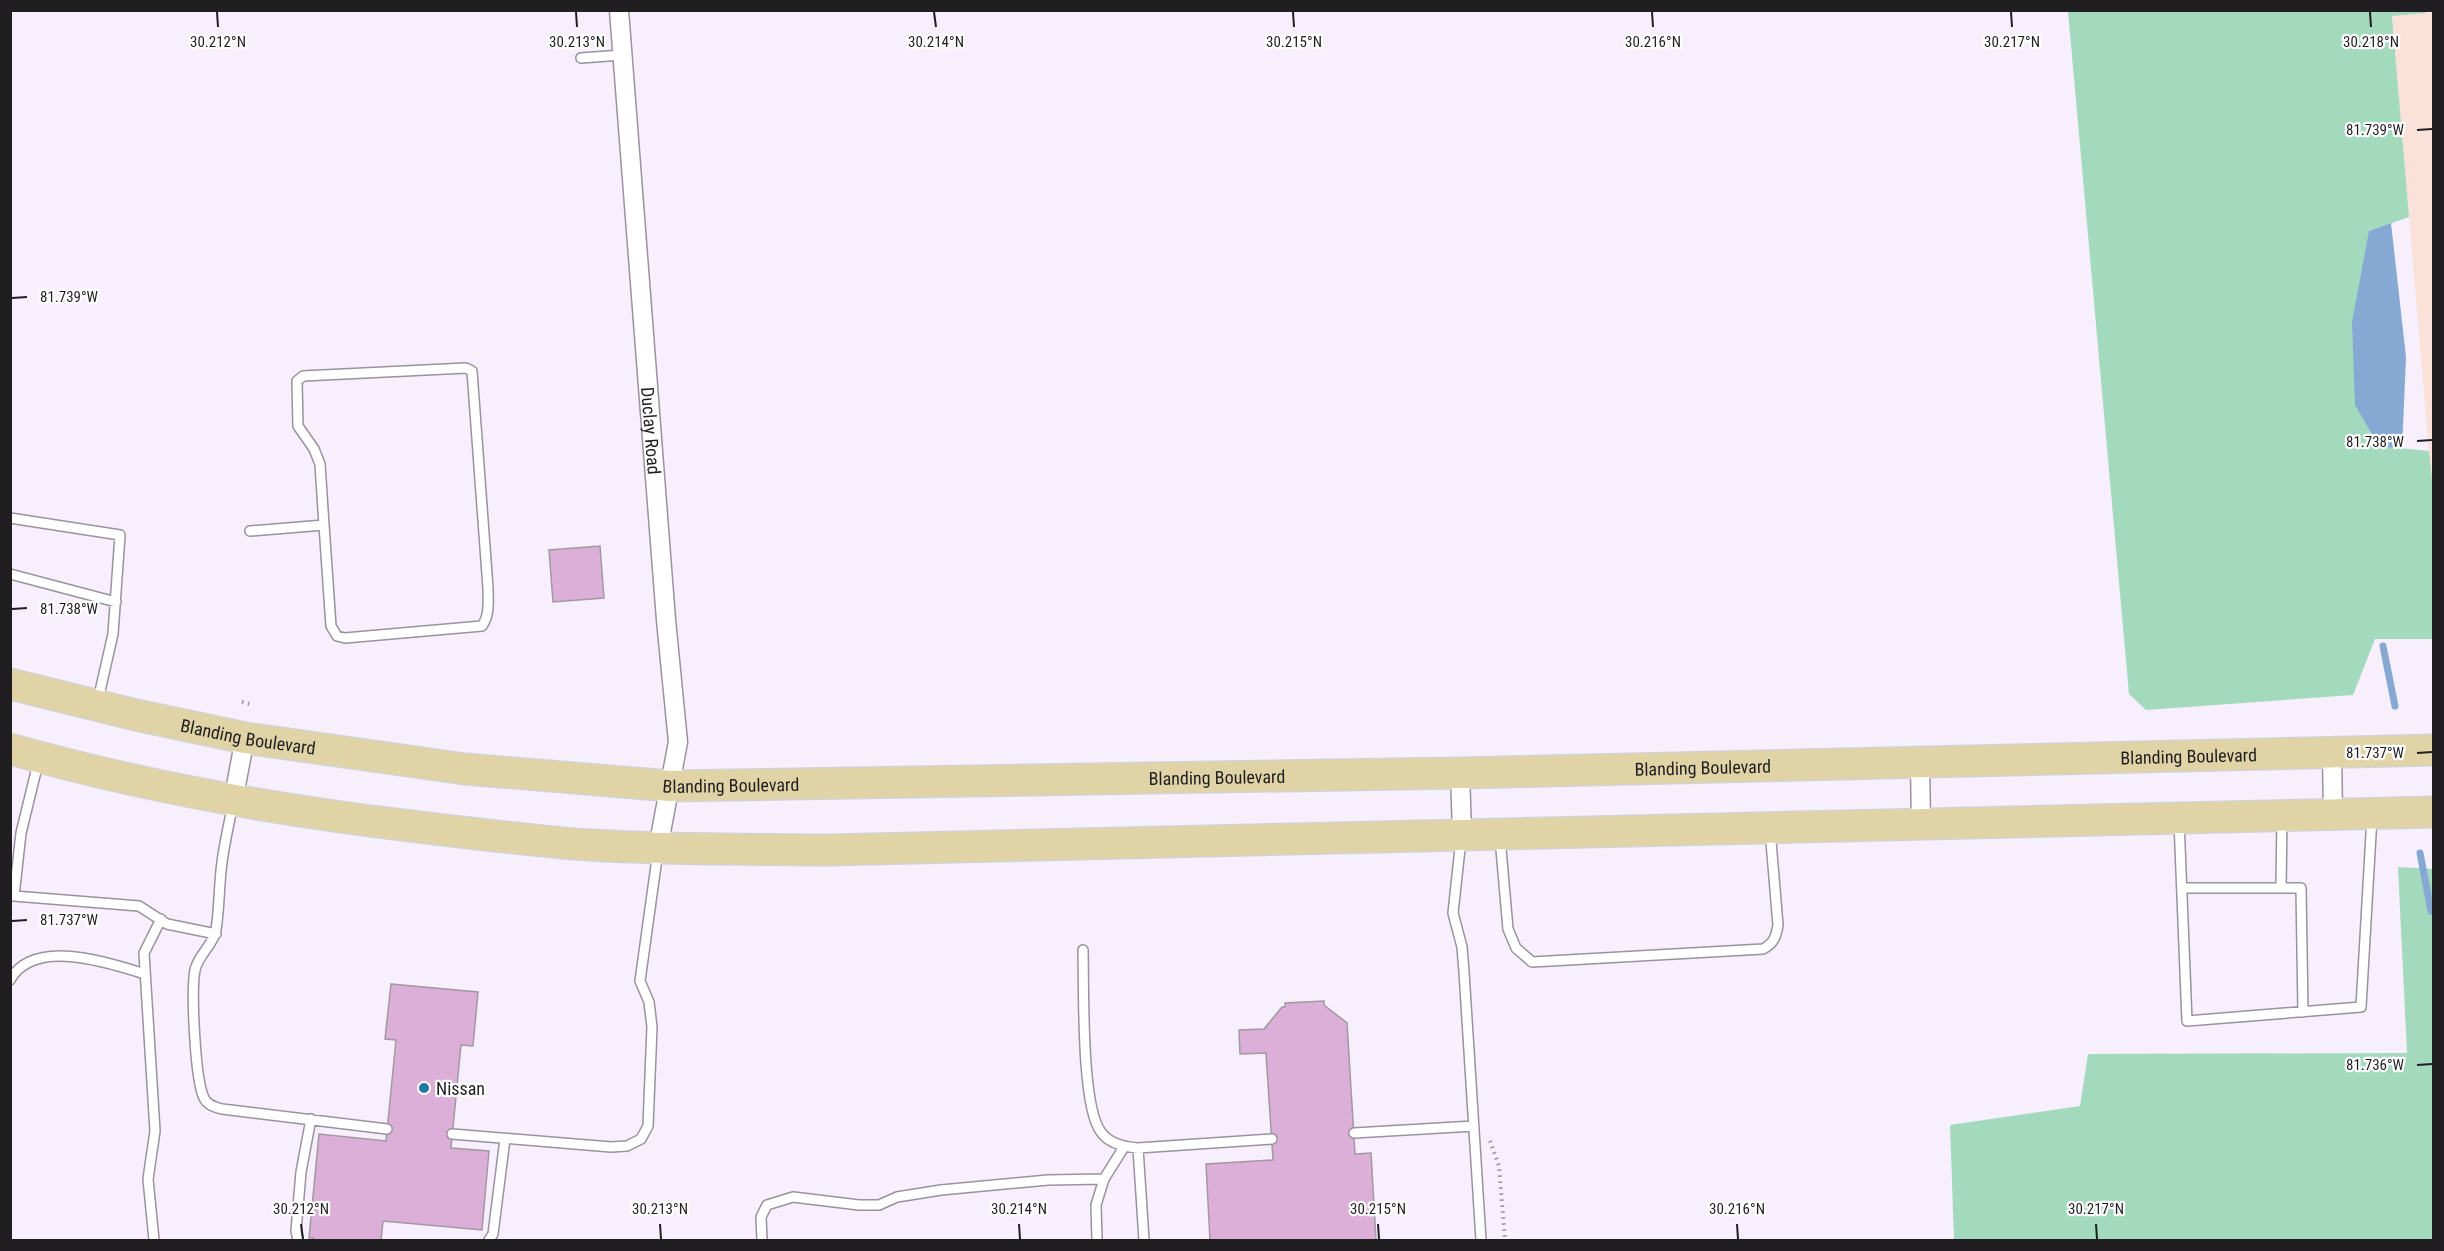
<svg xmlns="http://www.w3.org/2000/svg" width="2444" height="1251" font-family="'Roboto Condensed',sans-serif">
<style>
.industrial{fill:#fbe2d9}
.green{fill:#a3d9bd}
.water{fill:#86a9d4}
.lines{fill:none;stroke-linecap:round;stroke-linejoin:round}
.stream{stroke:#86a9d4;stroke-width:7}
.building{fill:#dbafd7;stroke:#a397a1;stroke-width:1.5}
.lane-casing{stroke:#9a929e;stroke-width:12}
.street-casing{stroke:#9a929e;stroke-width:21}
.primary-casing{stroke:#d3d2d3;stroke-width:33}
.path{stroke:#99939c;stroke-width:4;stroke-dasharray:1.5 4.5;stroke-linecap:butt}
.lane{stroke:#fff;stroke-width:9}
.street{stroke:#fff;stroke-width:18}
.primary{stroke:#e0d4a6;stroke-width:30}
.ticks{fill:none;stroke:#211e22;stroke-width:2}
.poi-dot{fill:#1f77a6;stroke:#fff;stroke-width:2}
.labels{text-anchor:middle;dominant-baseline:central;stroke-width:4.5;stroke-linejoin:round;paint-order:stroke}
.street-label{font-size:18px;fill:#211e22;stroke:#fff}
.poi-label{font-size:18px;fill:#211e22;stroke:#fff;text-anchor:start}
.ticks-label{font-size:15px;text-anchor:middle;fill:#211e22;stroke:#fff;stroke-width:4.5;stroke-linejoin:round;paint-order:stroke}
</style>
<rect width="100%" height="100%" fill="#f7effc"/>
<path class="industrial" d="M2433 12V500L2392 15Z"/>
<path class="green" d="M2068 11H2426V13L2392 16 2409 217 2369 231 2379 446 2429 451 2434 500 2433 639H2375L2353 695 2146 710 2129 694Z
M2398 867 2433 869V1240H1954L1950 1125 2080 1106 2088 1054 2407 1053Z"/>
<path class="water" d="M2391 223 2406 357 2402 449 2379 446 2355 405 2352 322 2369 231Z"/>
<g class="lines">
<path class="stream" d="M2383 646 2395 706
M2420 853 2431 911"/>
</g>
<path class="building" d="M600 546 604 598 553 602 549 550Z
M391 984 478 992 473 1046 461 1045 451 1148 489 1151 482 1230 383 1221 381 1240H313V1238H309L319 1134 386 1141 396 1040 385 1039Z
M1324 1001V1005L1347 1023 1355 1154 1371 1153 1376 1240H1210L1206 1164 1273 1160 1266 1053 1240 1054 1239 1030 1264 1029 1282 1007H1285V1003Z"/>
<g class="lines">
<defs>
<path id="lane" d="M581 58 622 55
M10 518 120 535 113 634 98 700
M250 531 324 525 331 626 337 636 345 638 482 626C490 615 488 601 488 588L472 371 466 368 303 376 297 381 298 426 314 449 320 464 324 525
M10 574 116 602
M39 759 21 833 14 896 139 906 167 924 216 934
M233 803C229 825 223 848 221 871 219 891 219 911 216 930 214 944 198 955 195 970 191 991 195 1080 204 1098 207 1105 215 1107 222 1109L387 1129
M2179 821 2187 1021 2361 1007 2372 817
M1500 838 1508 929 1516 948 1532 962 1763 949C1774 943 1776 937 1778 925L1770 830
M1461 839 1453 913 1462 947 1464 972 1481 1240
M2182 888H2301L2303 1012
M2281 888 2282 818
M1083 950C1084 987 1081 1107 1101 1132 1109 1144 1125 1147 1138 1148L1272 1139
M10 980C34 937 110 963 145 974
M1354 1133 1474 1126
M452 1134 611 1147 627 1146 641 1139 648 1126 652 1027 649 1002 640 981 658 851
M1138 1148 1144 1240
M154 1240 148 1179 155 1131 144 953 161 919
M298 1240 296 1231 301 1172 311 1119
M489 1240 493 1234 505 1139
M762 1240 761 1217 767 1205 793 1197 859 1205H879L897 1197 941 1190 1048 1180 1104 1179
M1097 1240 1096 1205 1104 1179 1124 1147"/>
<g id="street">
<path id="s1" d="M619 10 666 620 678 742 658 848"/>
<path d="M2332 753 2333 814"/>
<path d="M1920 762 1921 824"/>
<path d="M1460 773 1462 833"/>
<path d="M233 801 245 738"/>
</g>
<g id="primary">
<path id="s2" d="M10 684 136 715 245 738 465 769 670 786 1460 773 2434 750"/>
<path d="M10 749C144 787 281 811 419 827 476 834 533 841 590 845 670 850 750 849 830 850L2434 812"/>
</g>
</defs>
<use href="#lane" class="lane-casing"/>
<use href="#street" class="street-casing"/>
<use href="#primary" class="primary-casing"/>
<path class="path" d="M242 702 250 704
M1490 1141 1499 1166 1505 1240"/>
<use href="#lane" class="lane"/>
<use href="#street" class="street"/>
<use href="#primary" class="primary"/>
</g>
<path class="ticks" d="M217 12 218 27M576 12 577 27M934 12 936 27M1293 12 1294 27M1652 12 1653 27M2011 12 2012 27M2370 12 2371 27M2417 130 2432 129M12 298 27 297M2417 441 2432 440M12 609 27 608M2417 753 2432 752M12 921 27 920M2417 1065 2432 1064M301 1224 303 1239M660 1224 661 1239M1019 1224 1020 1239M1378 1224 1379 1239M1737 1224 1738 1239M2096 1224 2097 1239"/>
<circle class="poi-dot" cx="424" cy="1088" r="6"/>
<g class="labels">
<g class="street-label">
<text stroke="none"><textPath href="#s1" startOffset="422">Duclay Road</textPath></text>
<text stroke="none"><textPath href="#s2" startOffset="244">Blanding Boulevard</textPath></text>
<text stroke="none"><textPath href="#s2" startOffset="2188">Blanding Boulevard</textPath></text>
<text stroke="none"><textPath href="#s2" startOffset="1702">Blanding Boulevard</textPath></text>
<text stroke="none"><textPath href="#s2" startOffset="1216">Blanding Boulevard</textPath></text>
<text stroke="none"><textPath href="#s2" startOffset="730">Blanding Boulevard</textPath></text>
</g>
<g class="poi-label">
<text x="436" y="1088">Nissan</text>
</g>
</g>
<g class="ticks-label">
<text x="218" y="47">30.212°N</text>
<text x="577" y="47">30.213°N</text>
<text x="936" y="47">30.214°N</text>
<text x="1294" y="47">30.215°N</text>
<text x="1653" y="47">30.216°N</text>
<text x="2012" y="47">30.217°N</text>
<text x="2371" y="47">30.218°N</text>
<text x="2375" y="135">81.739°W</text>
<text x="69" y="302">81.739°W</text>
<text x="2375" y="447">81.738°W</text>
<text x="69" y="614">81.738°W</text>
<text x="2375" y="758">81.737°W</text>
<text x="69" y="925">81.737°W</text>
<text x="2375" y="1070">81.736°W</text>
<text x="301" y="1214">30.212°N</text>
<text x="660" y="1214">30.213°N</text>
<text x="1019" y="1214">30.214°N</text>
<text x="1378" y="1214">30.215°N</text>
<text x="1737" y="1214">30.216°N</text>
<text x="2096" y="1214">30.217°N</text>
</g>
<rect width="2444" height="1251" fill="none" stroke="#211e22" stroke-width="24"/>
</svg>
